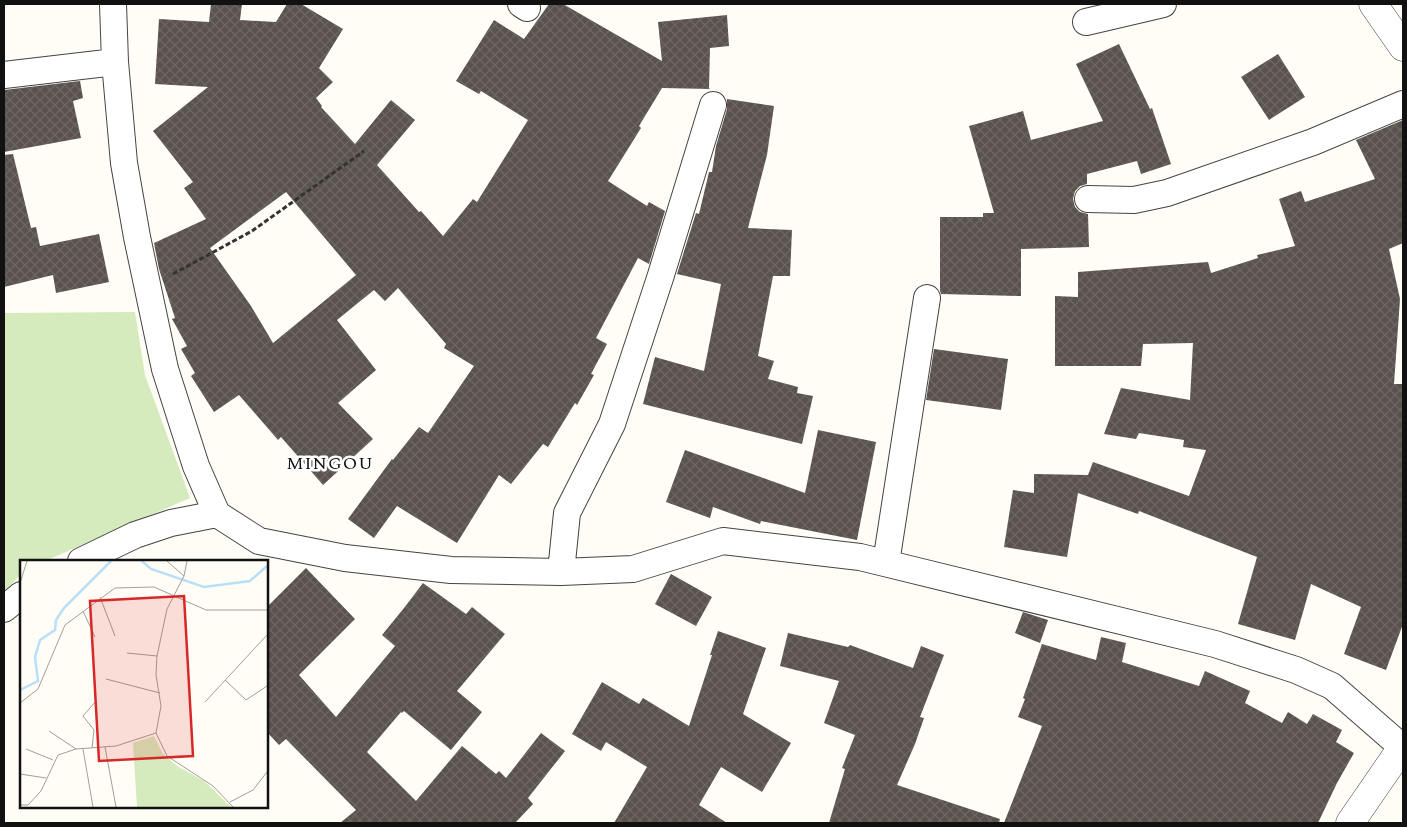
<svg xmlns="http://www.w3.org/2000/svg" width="1407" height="827" font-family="Spectral,serif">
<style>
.grass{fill:#d5ebbd}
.building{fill:url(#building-cross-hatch);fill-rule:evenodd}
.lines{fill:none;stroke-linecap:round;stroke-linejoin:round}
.minor-casing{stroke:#444;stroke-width:28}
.tertiary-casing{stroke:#444;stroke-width:29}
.path{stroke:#333;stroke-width:3;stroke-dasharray:5 2.5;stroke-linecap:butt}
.minor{stroke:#fff;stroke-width:26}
.tertiary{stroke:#fff;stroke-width:28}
.labels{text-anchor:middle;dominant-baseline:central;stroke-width:5;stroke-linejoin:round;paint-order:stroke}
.neighbourhood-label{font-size:18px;letter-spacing:1px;fill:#111;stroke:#fff}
.inset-river{fill:none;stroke:#b9e0f7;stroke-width:2.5}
.inset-road{fill:none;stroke:#a09f9a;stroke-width:1}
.view{fill:#d62828;fill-opacity:0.15;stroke:#d62828;stroke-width:2.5}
.inset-edge{fill:none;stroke:#111;stroke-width:2.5}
</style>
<defs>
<pattern id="building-cross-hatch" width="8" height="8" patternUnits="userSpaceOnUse" patternTransform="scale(1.25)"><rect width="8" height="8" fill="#5a524d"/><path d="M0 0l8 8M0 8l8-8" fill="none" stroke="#6d6662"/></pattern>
</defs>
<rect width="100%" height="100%" fill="#fffdf5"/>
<path class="grass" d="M135 312 145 375 190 498 45 561H21V574L4 592V313Z"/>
<path class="building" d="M211 4H242L240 20 276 22 287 4H301L343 29 319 68 333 82 316 98 322 106 321 107 355 144 391 100 415 120 377 165 419 212 421 211 443 236 473 199 477 202 528 120 481 91 479 94 456 81 494 20 524 39 549 4H563L662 61 658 22 727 15 729 46 710 48 709 88 710 89 662 88 639 126 641 128 608 181 647 206 649 202 665 211 649 264 638 258 596 338 607 344 591 374 594 375 577 405 575 403 548 447 543 444 511 484 499 475 457 543 397 506 374 538 348 519 392 459 393 460 419 427 428 433 474 366 444 348 446 344 398 288 385 301 374 290 337 320 376 370 338 403 373 439 323 485 281 437 278 440 239 395 214 412 191 376 195 373 181 349 187 346 172 319 175 318 159 269 154 243 206 219 184 188 193 182 153 131 208 87 155 84 159 19 209 22ZM286 192 356 275 273 343 251 306 210 248Z
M1119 44 1150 109 1152 108 1171 164 1141 174 1137 161 1087 174V184L1080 186 1075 191 1073 199 1075 207 1080 212 1088 214 1089 247 1021 249V296L941 294 940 291V217H983V213H994L969 126 1023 111 1031 140 1103 121 1076 64Z
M1278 54 1305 97 1269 120 1241 77Z
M80 81 83 98 73 101 81 138 4 152V90Z
M727 99 774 106 767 155 748 228 792 230 790 276H773L758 356 774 361 768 379 798 387 797 393 813 396 802 444 643 404 655 357 704 371 721 284 677 274 696 213 699 214 709 172H712L716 146 727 109Z
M1403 120V243L1389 249 1400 299 1394 384H1403V624L1386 670 1344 654 1361 607 1311 584 1295 640 1238 624 1257 557 1139 511 1138 514 1078 493 1067 557 1004 547 1013 490 1034 493V474L1088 475 1093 462 1189 496 1206 450 1183 447 1184 440 1139 433 1136 439 1104 434 1121 388 1190 400 1193 343 1143 344 1141 366H1055V296L1078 297V272L1208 262 1211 273 1258 258 1257 255 1295 246 1279 199 1301 191 1305 202 1375 179 1356 140Z
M13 154 31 228 36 227 40 246 99 234 109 282 56 293 53 275 4 287V155Z
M934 349 1008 359 1001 410 926 400Z
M818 430 876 442 857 540 761 521 760 524 713 507 710 518 666 502 685 450 805 493Z
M306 568 355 619 299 675 336 717 395 646 382 635 404 608 423 583 466 614 472 607 505 634 457 691 482 712 451 750 404 711 402 713 401 712 367 752 416 801 462 746 496 774 499 771 506 778 541 733 565 751 528 798 533 804 515 823H340L356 810 286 739 279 745 266 731V608Z
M671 574 712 597 696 626 655 604Z
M1023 612 1048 620 1040 643 1015 633Z
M718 631 766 648 743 714 791 743 762 792 721 767 699 805 727 823H614L647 767 606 742 601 751 572 734 602 682 639 704 643 698 689 726 712 655H710Z
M788 633 848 647 850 645 913 668 921 646 944 655 920 717 924 718 915 744 897 785 1000 819 999 823H829L845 769 842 768 855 735 824 723 839 681 780 666Z
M1101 637 1126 643 1122 662 1199 686 1205 671 1250 691 1245 703 1282 723 1288 712 1307 724 1313 714 1342 730 1336 742 1354 753 1337 783 1318 823H1004L1042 726 1018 717 1025 699 1023 698 1042 644 1096 660Z"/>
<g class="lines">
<defs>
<path id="minor" d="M113 4 115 62 124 163 137 237 165 369 196 466 217 514 259 541 345 558 451 570 561 572 633 569 723 541 860 557 1215 644 1296 670 1332 686 1403 748
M521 4 527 8
M1086 22 1163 4
M4 75 115 62
M1088 199 1134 200 1167 193 1313 142 1403 104
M81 561 135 535 171 523 217 514
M886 563 927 298
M561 572 567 513 612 424 661 275 713 105
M4 609 21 595"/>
<path id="tertiary" d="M1373 4 1403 47
M1350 823 1403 746"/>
</defs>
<use href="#minor" class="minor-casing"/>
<use href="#tertiary" class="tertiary-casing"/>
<path class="path" d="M173 274 252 231 364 151"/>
<use href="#minor" class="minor"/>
<use href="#tertiary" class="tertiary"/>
</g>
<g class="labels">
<g class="neighbourhood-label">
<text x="330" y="463">MINGOU</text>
</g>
</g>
<g transform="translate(20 560)">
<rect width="248" height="248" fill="#fffdf5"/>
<path d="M134 176 143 194 157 206 184 221 211 247H117L113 183Z" fill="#d5ebbd"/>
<path class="inset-river" d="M122 1 131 9 184 27 230 21 247 6M0 130 18 121 15 97 20 80 35 70 36 60 44 48 91 1"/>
<path class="inset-road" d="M164 16 167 1M0 23 7 1M80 37 95 76M63 51 75 77M107 93 137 96M86 119 140 133M205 120 226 140 247 126M185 142 247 75M0 143 18 129 45 65 95 28 134 27 186 50H247M29 171 56 189M136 173 147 196 193 226 213 247M85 187 96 247M72 188 74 170 63 156 76 141M6 189 33 200M63 189 73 247M0 214 26 218M210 242 233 230 247 212M0 245H8L21 231 38 195 56 189 96 186 136 173 141 146 136 115 137 96 147 49 164 16 147 1"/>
<path class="view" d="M164 36 173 196 79 201 70 41Z"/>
<rect width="248" height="248" class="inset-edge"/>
</g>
<rect width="1407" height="827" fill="none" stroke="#111111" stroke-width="10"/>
</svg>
